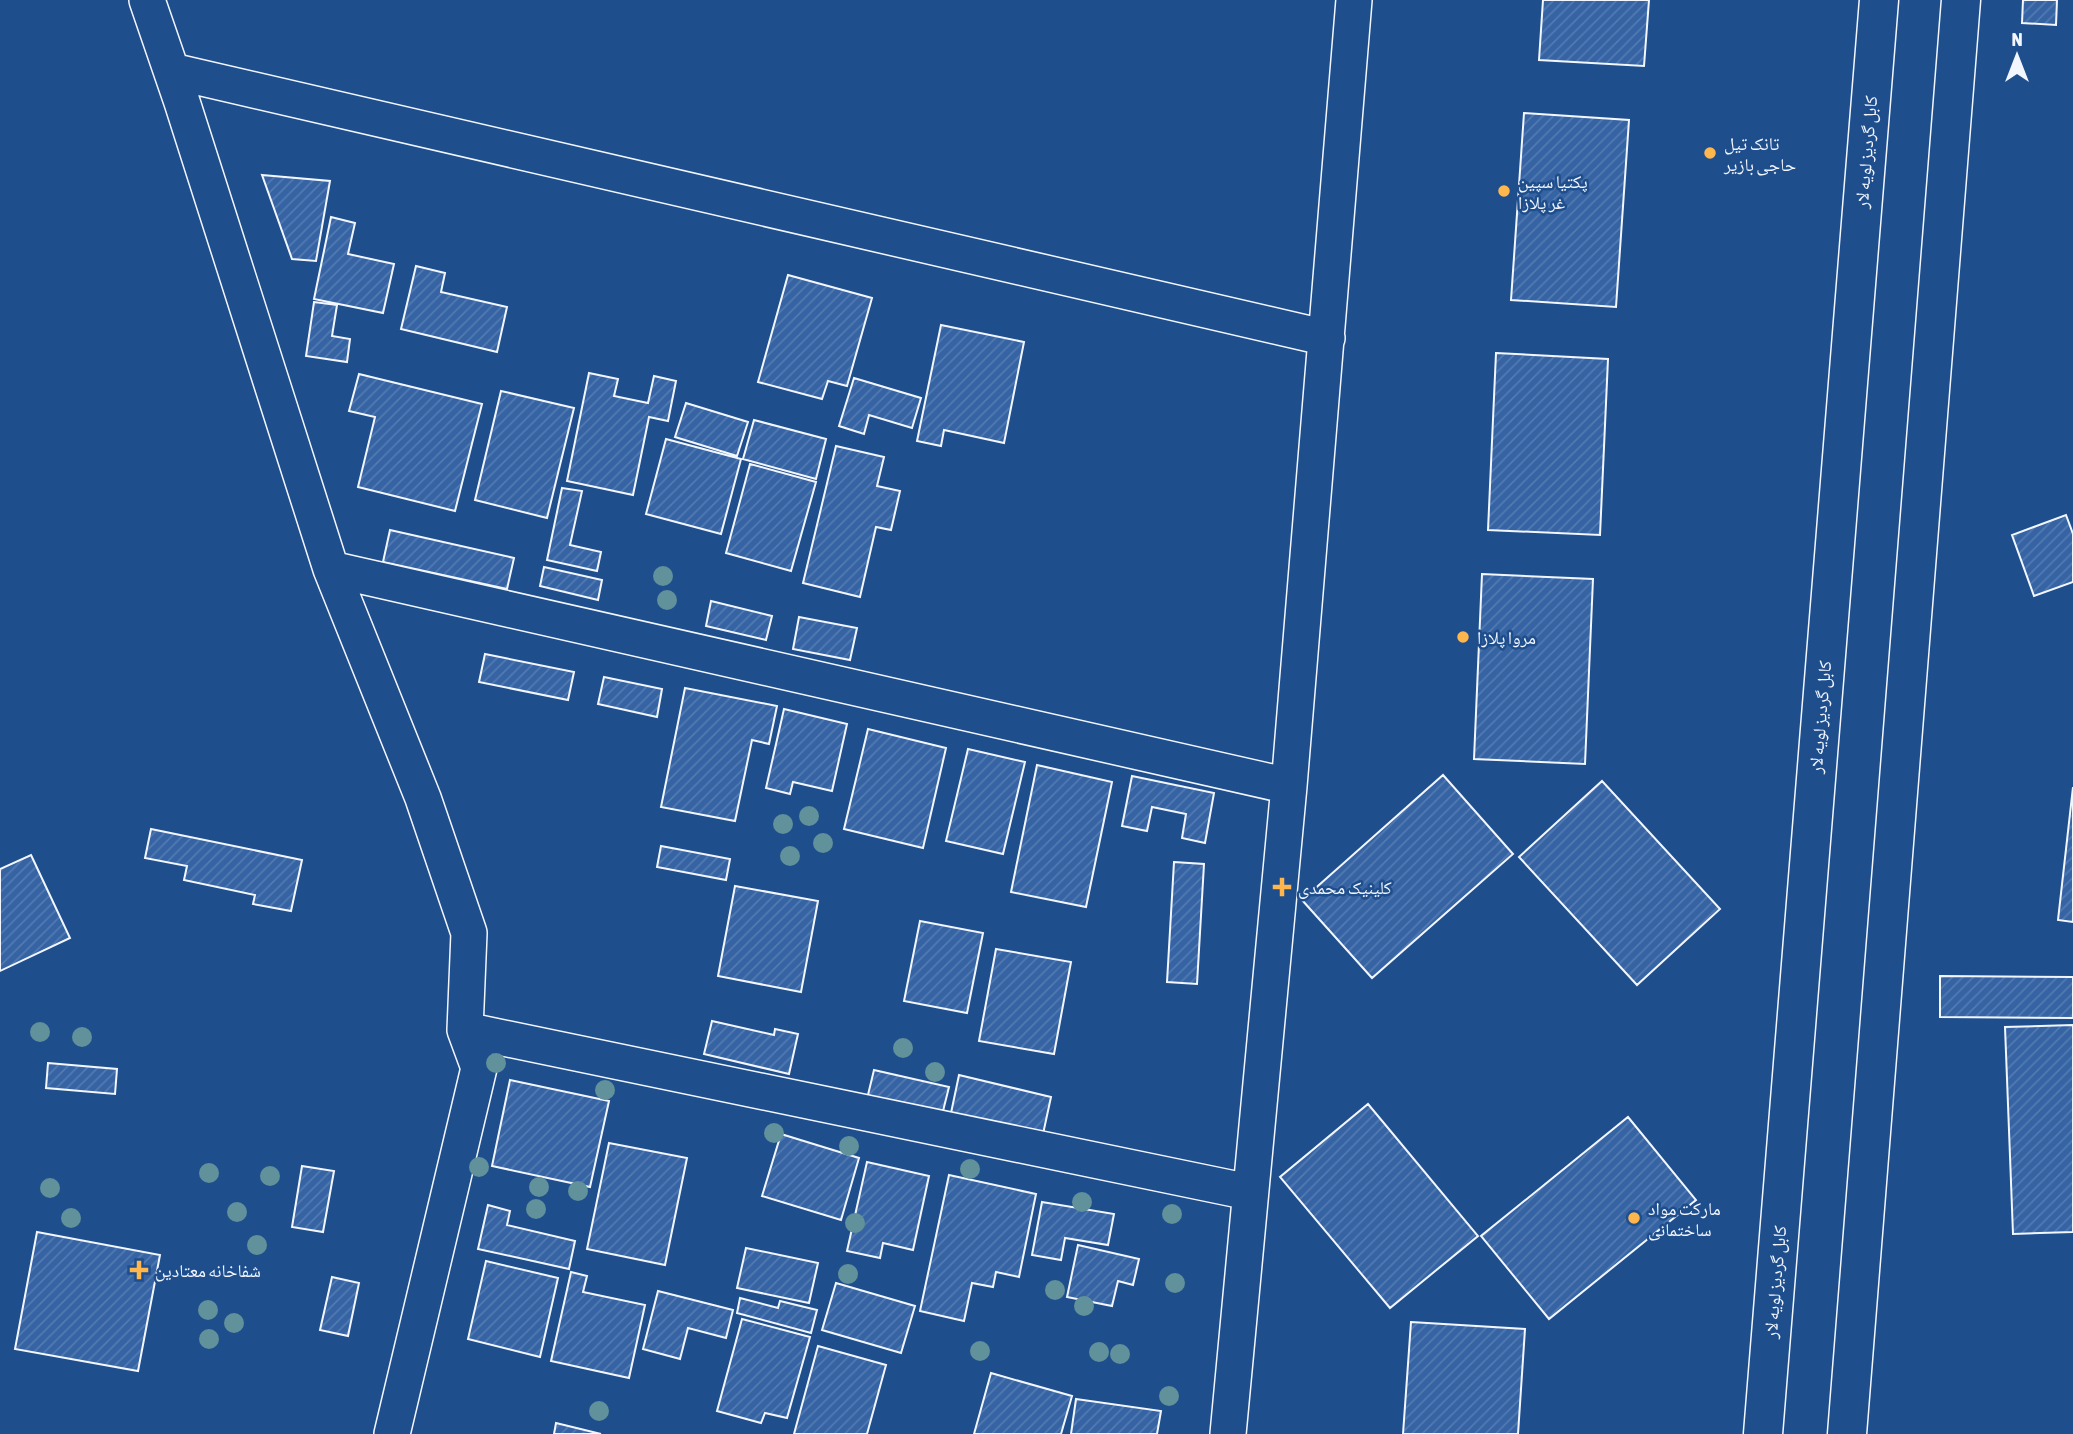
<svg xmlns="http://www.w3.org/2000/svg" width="2073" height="1434" font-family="'Asap Condensed','Noto Naskh Arabic',sans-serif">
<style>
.building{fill:url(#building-hatch);stroke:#f2f6ff;stroke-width:2}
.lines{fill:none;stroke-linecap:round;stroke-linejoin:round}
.minor-casing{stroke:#f2f6ff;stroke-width:38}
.trunk-casing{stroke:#f2f6ff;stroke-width:41}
.minor{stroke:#1f4e8c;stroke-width:35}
.trunk{stroke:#1f4e8c;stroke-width:38}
.tree{fill:#61919a}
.poi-dot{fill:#ffb74d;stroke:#1f4e8c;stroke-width:2.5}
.labels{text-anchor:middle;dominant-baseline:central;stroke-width:5;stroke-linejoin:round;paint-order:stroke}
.poi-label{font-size:18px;fill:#f2f6ff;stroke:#1f4e8c;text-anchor:start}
.street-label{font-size:18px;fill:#f2f6ff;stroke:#1f4e8c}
</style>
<defs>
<pattern id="building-hatch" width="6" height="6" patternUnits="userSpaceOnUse" patternTransform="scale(1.75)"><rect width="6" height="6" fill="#3563a3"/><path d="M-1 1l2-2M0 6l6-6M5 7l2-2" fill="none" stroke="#537ab1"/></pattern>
</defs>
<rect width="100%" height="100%" fill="#1f4e8c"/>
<path class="building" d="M1543 0H1649L1644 66 1539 60Z
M2023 0H2057L2056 25 2022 23Z
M1524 113 1629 120 1616 307 1511 300Z
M262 175 330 181 316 261 292 259Z
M331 217 355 223 348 254 394 264 383 313 314 299Z
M416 266 445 273 441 292 507 307 497 352 401 329Z
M788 275 872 298 847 386 828 381 822 399 758 382Z
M314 302 337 305 332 336 350 339 347 362 306 356Z
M941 325 1024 342 1004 443 944 430 941 446 917 441Z
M1496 353 1608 359 1600 535 1488 530Z
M589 373 618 379 614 396 648 403 654 376 676 381 668 421 649 417 633 495 567 481Z
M359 374 482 404 455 511 358 487 375 417 349 411Z
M854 378 921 398 912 428 869 415 864 434 839 426Z
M501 391 574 408 547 518 475 500Z
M686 403 748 422 737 456 675 437Z
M754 420 826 439 816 479 743 459Z
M666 439 741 459 721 534 646 514Z
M836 446 884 457 877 486 900 491 891 530 876 527 860 597 803 583Z
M750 464 816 482 791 571 726 553Z
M562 488 582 491 570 545 601 552 597 571 547 560Z
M2066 515 2073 534V582L2034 596 2012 535Z
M390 530 514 558 507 589 383 562Z
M544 567 602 580 598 600 540 586Z
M1482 574 1593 579 1585 764 1474 759Z
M711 601 772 616 766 640 706 626Z
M799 617 857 628 850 660 793 649Z
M485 654 574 672 568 700 479 682Z
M604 677 662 689 657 717 598 704Z
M685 688 777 706 769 744 752 740 735 821 661 807Z
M784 709 847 724 832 791 793 782 790 794 766 788Z
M868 729 946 748 923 848 844 829Z
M968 749 1025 762 1003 854 946 841Z
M1037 765 1112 782 1086 907 1011 892Z
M1443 775 1513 854 1372 978 1302 900Z
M1132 776 1214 793 1205 843 1182 838 1186 814 1152 807 1147 831 1122 826Z
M1602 781 1720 909 1637 985 1519 857Z
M2073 787V922L2058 920Z
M151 829 302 860 291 911 253 904 255 895 184 880 187 866 145 858Z
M661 846 730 859 726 880 657 867Z
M31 855 70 938 0 971V869Z
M1174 862 1204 864 1197 984 1167 982Z
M735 886 818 901 801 992 718 976Z
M920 921 983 933 967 1013 904 1001Z
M996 949 1071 962 1054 1054 979 1041Z
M1940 976 2073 977V1018L1940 1017Z
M712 1021 774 1035 775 1029 798 1034 789 1074 704 1054Z
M2073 1025V1232L2013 1234 2005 1027Z
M48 1063 117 1069 115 1094 46 1088Z
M874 1070 949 1087 942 1115 867 1099Z
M959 1075 1051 1097 1043 1134 951 1113Z
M510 1080 609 1101 590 1187 492 1166Z
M1368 1104 1478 1236 1390 1308 1280 1177Z
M1628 1117 1696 1200 1549 1319 1481 1236Z
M781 1134 859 1158 841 1220 762 1196Z
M609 1143 687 1158 665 1265 587 1249Z
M867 1162 929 1176 913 1250 883 1243 880 1258 847 1251Z
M302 1166 334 1171 323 1232 292 1227Z
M949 1175 1036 1194 1019 1277 996 1272 993 1287 972 1283 964 1321 920 1311Z
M1042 1202 1114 1214 1108 1245 1065 1238 1061 1260 1032 1255Z
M488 1205 510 1211 507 1225 575 1241 569 1269 478 1249Z
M37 1232 160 1255 138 1371 15 1349Z
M1078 1245 1139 1259 1133 1285 1118 1281 1112 1306 1067 1297Z
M746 1248 818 1263 809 1303 737 1288Z
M486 1261 558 1278 540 1357 468 1339Z
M571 1272 587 1276 583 1292 645 1305 629 1378 551 1361Z
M332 1277 359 1283 348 1336 320 1330Z
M836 1283 915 1306 901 1353 822 1330Z
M658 1291 733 1310 726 1338 688 1328 680 1359 643 1349Z
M740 1298 778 1308 780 1301 817 1310 811 1333 737 1313Z
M742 1319 810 1337 787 1418 765 1413 761 1423 717 1411Z
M1411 1322 1525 1329 1518 1434H1403Z
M818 1346 886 1365 867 1434H794Z
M991 1373 1072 1396 1061 1434H974Z
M1076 1399 1161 1411 1157 1434H1071Z
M556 1423 601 1434H554Z"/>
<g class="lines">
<defs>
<path id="minor" d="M147 0 182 102 331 569 423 798 469 933 465 1030 479 1068 392 1434
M172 71 1327 338
M331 569 1289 786
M465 1030 1249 1192
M1228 1434 1289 786 1354 0"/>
<path id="trunk" d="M1763 1434 1879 0
M1847 1434 1961 0"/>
</defs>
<use href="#minor" class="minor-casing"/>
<use href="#trunk" class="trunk-casing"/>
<use href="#minor" class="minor"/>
<use href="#trunk" class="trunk"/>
</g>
<g class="tree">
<circle cx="663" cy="576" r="10"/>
<circle cx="667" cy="600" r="10"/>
<circle cx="809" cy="816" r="10"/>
<circle cx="783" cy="824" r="10"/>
<circle cx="823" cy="843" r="10"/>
<circle cx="790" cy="856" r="10"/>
<circle cx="40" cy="1032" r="10"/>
<circle cx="82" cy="1037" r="10"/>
<circle cx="903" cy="1048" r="10"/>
<circle cx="496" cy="1063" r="10"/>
<circle cx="935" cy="1072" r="10"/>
<circle cx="605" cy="1090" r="10"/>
<circle cx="774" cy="1133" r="10"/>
<circle cx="849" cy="1146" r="10"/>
<circle cx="479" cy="1167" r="10"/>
<circle cx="970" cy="1169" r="10"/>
<circle cx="209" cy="1173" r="10"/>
<circle cx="270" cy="1176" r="10"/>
<circle cx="539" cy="1187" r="10"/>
<circle cx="50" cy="1188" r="10"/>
<circle cx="578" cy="1191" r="10"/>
<circle cx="1082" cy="1202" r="10"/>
<circle cx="536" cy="1209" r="10"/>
<circle cx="237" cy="1212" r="10"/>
<circle cx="1172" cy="1214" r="10"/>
<circle cx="71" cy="1218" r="10"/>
<circle cx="855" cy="1223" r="10"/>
<circle cx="257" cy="1245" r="10"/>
<circle cx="848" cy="1274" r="10"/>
<circle cx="1175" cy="1283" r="10"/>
<circle cx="1055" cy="1290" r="10"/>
<circle cx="1084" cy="1306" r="10"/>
<circle cx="208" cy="1310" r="10"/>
<circle cx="234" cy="1323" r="10"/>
<circle cx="209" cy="1339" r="10"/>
<circle cx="980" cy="1351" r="10"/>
<circle cx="1099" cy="1352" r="10"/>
<circle cx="1120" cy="1354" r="10"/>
<circle cx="1169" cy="1396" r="10"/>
<circle cx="599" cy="1411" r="10"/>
</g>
<g class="poi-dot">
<circle cx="1710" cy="153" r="7"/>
<circle cx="1504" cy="191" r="7"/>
<circle cx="1463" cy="637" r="7"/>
<path d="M1278.5 876.5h7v7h7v7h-7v7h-7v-7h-7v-7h7z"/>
<circle cx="1634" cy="1218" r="7"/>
<path d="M135.5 1259.5h7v7h7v7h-7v7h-7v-7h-7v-7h7z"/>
</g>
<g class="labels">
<g class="poi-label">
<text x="1724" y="143">تانک تیل<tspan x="1724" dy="21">حاجی بازیر</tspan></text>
<text x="1518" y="181">پکتیا سپین<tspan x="1518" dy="21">غر پلازا</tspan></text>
<text x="1477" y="637">مروا پلازا</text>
<text x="1298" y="887">کلینیک محمدی</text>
<text x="1648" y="1208">مارکت مواد<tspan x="1648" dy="21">ساختمانی</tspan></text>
<text x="155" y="1270">شفاخانه معتادین</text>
</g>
<g class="street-label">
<text transform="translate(1866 152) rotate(-85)">کابل گردیز لویه لار</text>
<text transform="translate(1820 717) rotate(-85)">کابل گردیز لویه لار</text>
<text transform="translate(1775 1282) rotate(-85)">کابل گردیز لویه لار</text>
</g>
</g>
<g transform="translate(2017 56)" stroke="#1f4e8c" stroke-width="5" paint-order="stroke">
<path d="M0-5L12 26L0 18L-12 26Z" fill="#f2f6ff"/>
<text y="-10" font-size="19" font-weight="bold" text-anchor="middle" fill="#f2f6ff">N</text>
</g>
</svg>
